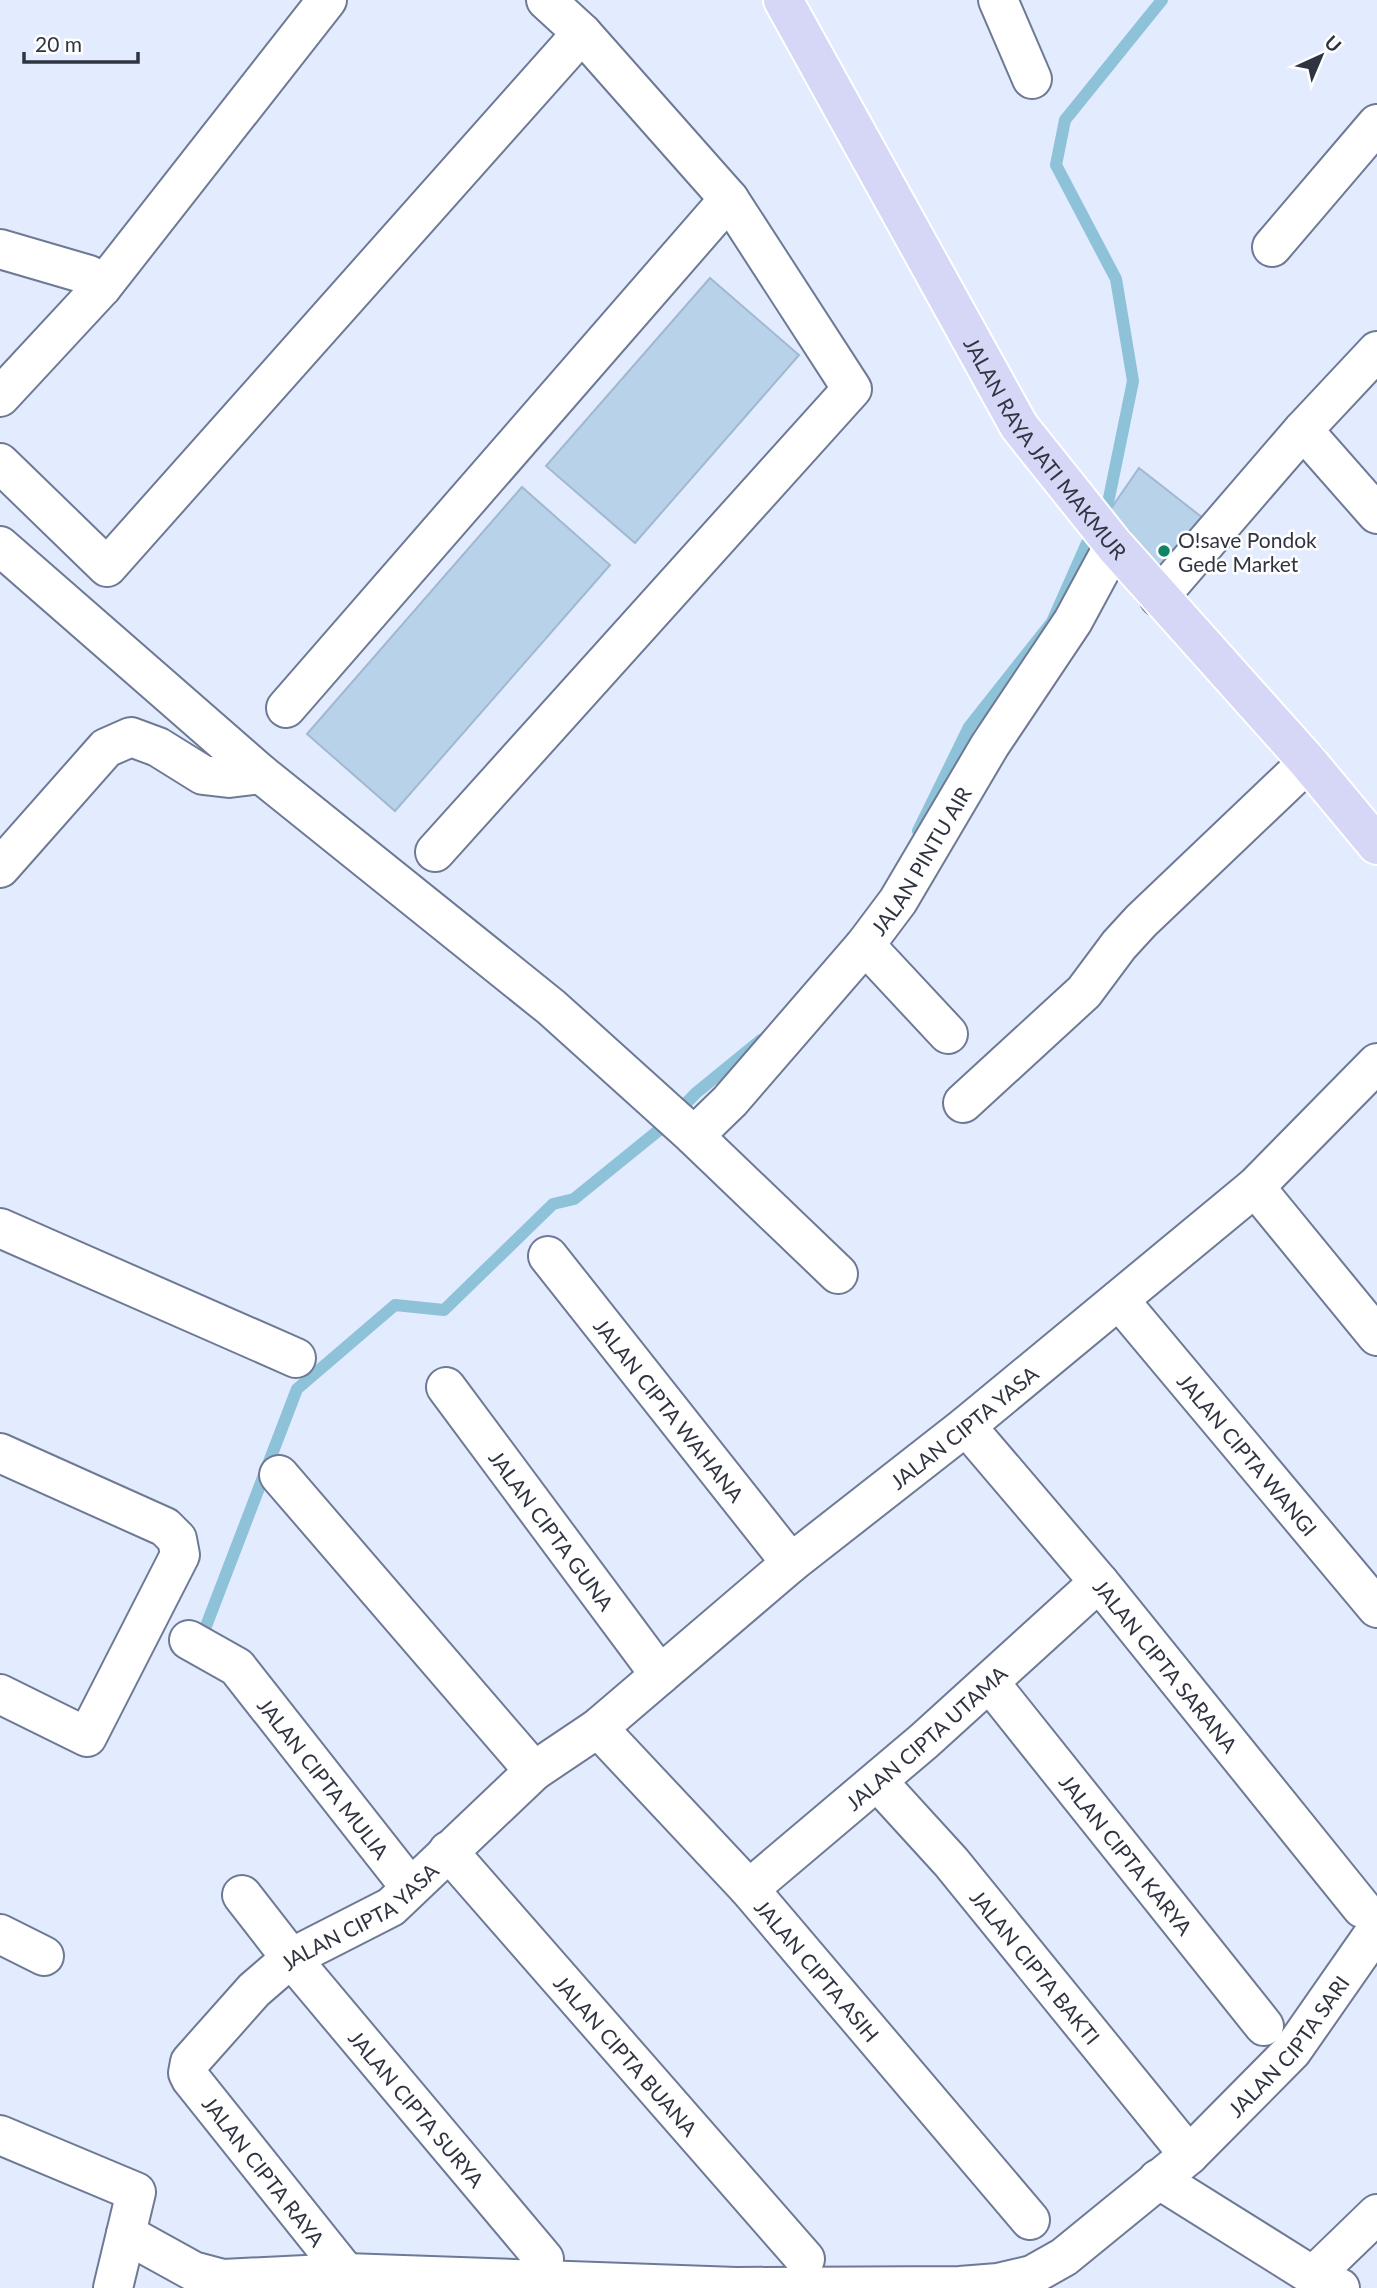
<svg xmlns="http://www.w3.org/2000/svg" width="1377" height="2288" font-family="Lato,sans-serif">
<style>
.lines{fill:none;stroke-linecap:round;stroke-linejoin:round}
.stream{stroke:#8dc2d9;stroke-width:12}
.building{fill:#b8d2ea;stroke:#a0b9d1;stroke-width:2}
.minor-casing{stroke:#6e7a95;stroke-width:42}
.major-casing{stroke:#fff;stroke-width:42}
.minor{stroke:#fff;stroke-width:38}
.major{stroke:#d6d6f6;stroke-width:38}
.poi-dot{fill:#0e8566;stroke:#fff;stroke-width:2.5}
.labels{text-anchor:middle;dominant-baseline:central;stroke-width:5;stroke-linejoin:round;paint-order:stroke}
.street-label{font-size:21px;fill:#2f3440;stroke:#fff}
.poi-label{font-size:21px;fill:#2f3440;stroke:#fff;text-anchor:start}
</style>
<rect width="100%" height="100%" fill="#e3ebfe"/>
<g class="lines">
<path class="stream" d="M1108 503 1133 381 1116 279 1056 165 1065 120 1162 0
M918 831 969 727 1052 622 1087 543
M203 1634 297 1389 395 1305 444 1310 553 1204 574 1199 664 1126 696 1093 761 1040"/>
</g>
<path class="building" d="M710 278 799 355 635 543 546 466Z
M1139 468 1208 522 1164 579 1110 510Z
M522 487 610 565 395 811 307 734Z"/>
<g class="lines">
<defs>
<g id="minor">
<path d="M998 0 1032 79"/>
<path d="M1272 247 1377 124"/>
<path d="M0 249 89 275 102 287"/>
<path d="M0 397 102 287 327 0"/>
<path d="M1303 430 1377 514"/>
<path d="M0 463 107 567 582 33"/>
<path id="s1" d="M0 546 261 774 551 1007 694 1136 730 1101 865 945 898 901 990 745 1073 621 1114 545"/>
<path d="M1159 597 1303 430 1377 351"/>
<path d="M286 708 729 199"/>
<path d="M435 852 852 389 729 199 582 33 546 0"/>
<path d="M0 868 106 748 131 737 158 747 203 775 229 778 261 774"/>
<path d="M865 945 948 1034"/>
<path d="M963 1103 1084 992 1119 945 1141 921 1308 762"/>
<path d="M694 1136 838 1274"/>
<path d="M1255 1187 1377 1336"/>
<path d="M0 1228 296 1358"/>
<path id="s2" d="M548 1256 791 1563"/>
<path id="s3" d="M1119 1300 1377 1608"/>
<path id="s4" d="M446 1387 660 1675"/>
<path id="s5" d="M966 1426 1099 1582 1362 1908"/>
<path d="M0 1453 165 1527 177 1539 180 1555 87 1737 0 1694"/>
<path d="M279 1475 534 1771"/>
<path id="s6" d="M189 1640 237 1667 410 1887"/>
<path id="s7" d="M990 1683 1264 2026"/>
<path id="s8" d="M598 1728 749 1889 1030 2220"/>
<path id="s9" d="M878 1782 951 1862 1189 2155"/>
<path id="s10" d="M448 1851 805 2259"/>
<path id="s11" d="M749 1889 924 1741 1099 1582"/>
<path id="s12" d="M242 1895 291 1958 544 2259"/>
<path d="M0 1934 44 1956"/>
<path d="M0 2135 136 2192 113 2288"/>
<path d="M1158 2179 1313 2276 1340 2288"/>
<path id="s13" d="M126 2234 193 2271 223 2279 346 2273 736 2287 960 2286 998 2283 1032 2275 1064 2257 1189 2155 1292 2051 1377 1929"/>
<path id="s14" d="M346 2273 191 2079 188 2073 190 2062 254 1990 291 1958 391 1907 534 1771 598 1728 791 1563 966 1426 1255 1187 1377 1063"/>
<path d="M1313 2276 1377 2214"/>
</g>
<g id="major">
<path id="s15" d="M783 0 1019 426 1114 545 1308 762 1377 845"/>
</g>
</defs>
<use href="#minor" class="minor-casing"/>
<use href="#major" class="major-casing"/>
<use href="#minor" class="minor"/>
<use href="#major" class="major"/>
</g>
<circle class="poi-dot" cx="1164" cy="551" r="7"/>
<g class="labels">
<g class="street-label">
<text stroke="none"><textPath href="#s15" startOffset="520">JALAN RAYA JATI MAKMUR</textPath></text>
<text stroke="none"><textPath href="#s1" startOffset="1269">JALAN PINTU AIR</textPath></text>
<text stroke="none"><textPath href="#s2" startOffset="196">JALAN CIPTA WAHANA</textPath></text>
<text stroke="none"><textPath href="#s14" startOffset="1272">JALAN CIPTA YASA</textPath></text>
<text stroke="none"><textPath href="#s3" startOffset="201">JALAN CIPTA WANGI</textPath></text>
<text stroke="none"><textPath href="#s4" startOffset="178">JALAN CIPTA GUNA</textPath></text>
<text stroke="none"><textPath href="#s5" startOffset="312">JALAN CIPTA SARANA</textPath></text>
<text stroke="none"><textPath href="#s11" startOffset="233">JALAN CIPTA UTAMA</textPath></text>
<text stroke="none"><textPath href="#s6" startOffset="196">JALAN CIPTA MULIA</textPath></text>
<text stroke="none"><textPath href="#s7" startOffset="219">JALAN CIPTA KARYA</textPath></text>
<text stroke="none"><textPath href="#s14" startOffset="492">JALAN CIPTA YASA</textPath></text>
<text stroke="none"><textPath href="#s9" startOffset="243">JALAN CIPTA BAKTI</textPath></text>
<text stroke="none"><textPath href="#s8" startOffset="327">JALAN CIPTA ASIH</textPath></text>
<text stroke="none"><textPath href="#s13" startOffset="1264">JALAN CIPTA SARI</textPath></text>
<text stroke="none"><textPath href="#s10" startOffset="271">JALAN CIPTA BUANA</textPath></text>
<text stroke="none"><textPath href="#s12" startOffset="276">JALAN CIPTA SURYA</textPath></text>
<text transform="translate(264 2171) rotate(52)">JALAN CIPTA RAYA</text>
</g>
<g class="poi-label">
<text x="1178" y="539">O!save Pondok<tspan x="1178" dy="24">Gede Market</tspan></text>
</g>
</g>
<g transform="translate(1321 56) rotate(44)" stroke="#ffffff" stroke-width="5" paint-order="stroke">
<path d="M0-5L12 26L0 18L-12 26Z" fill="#2f3440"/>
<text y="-10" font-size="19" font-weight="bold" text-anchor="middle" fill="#2f3440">U</text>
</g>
<path d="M24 52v10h114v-10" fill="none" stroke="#2f3440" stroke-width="3.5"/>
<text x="35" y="52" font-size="21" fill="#2f3440" stroke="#ffffff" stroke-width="5" paint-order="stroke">20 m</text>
</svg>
